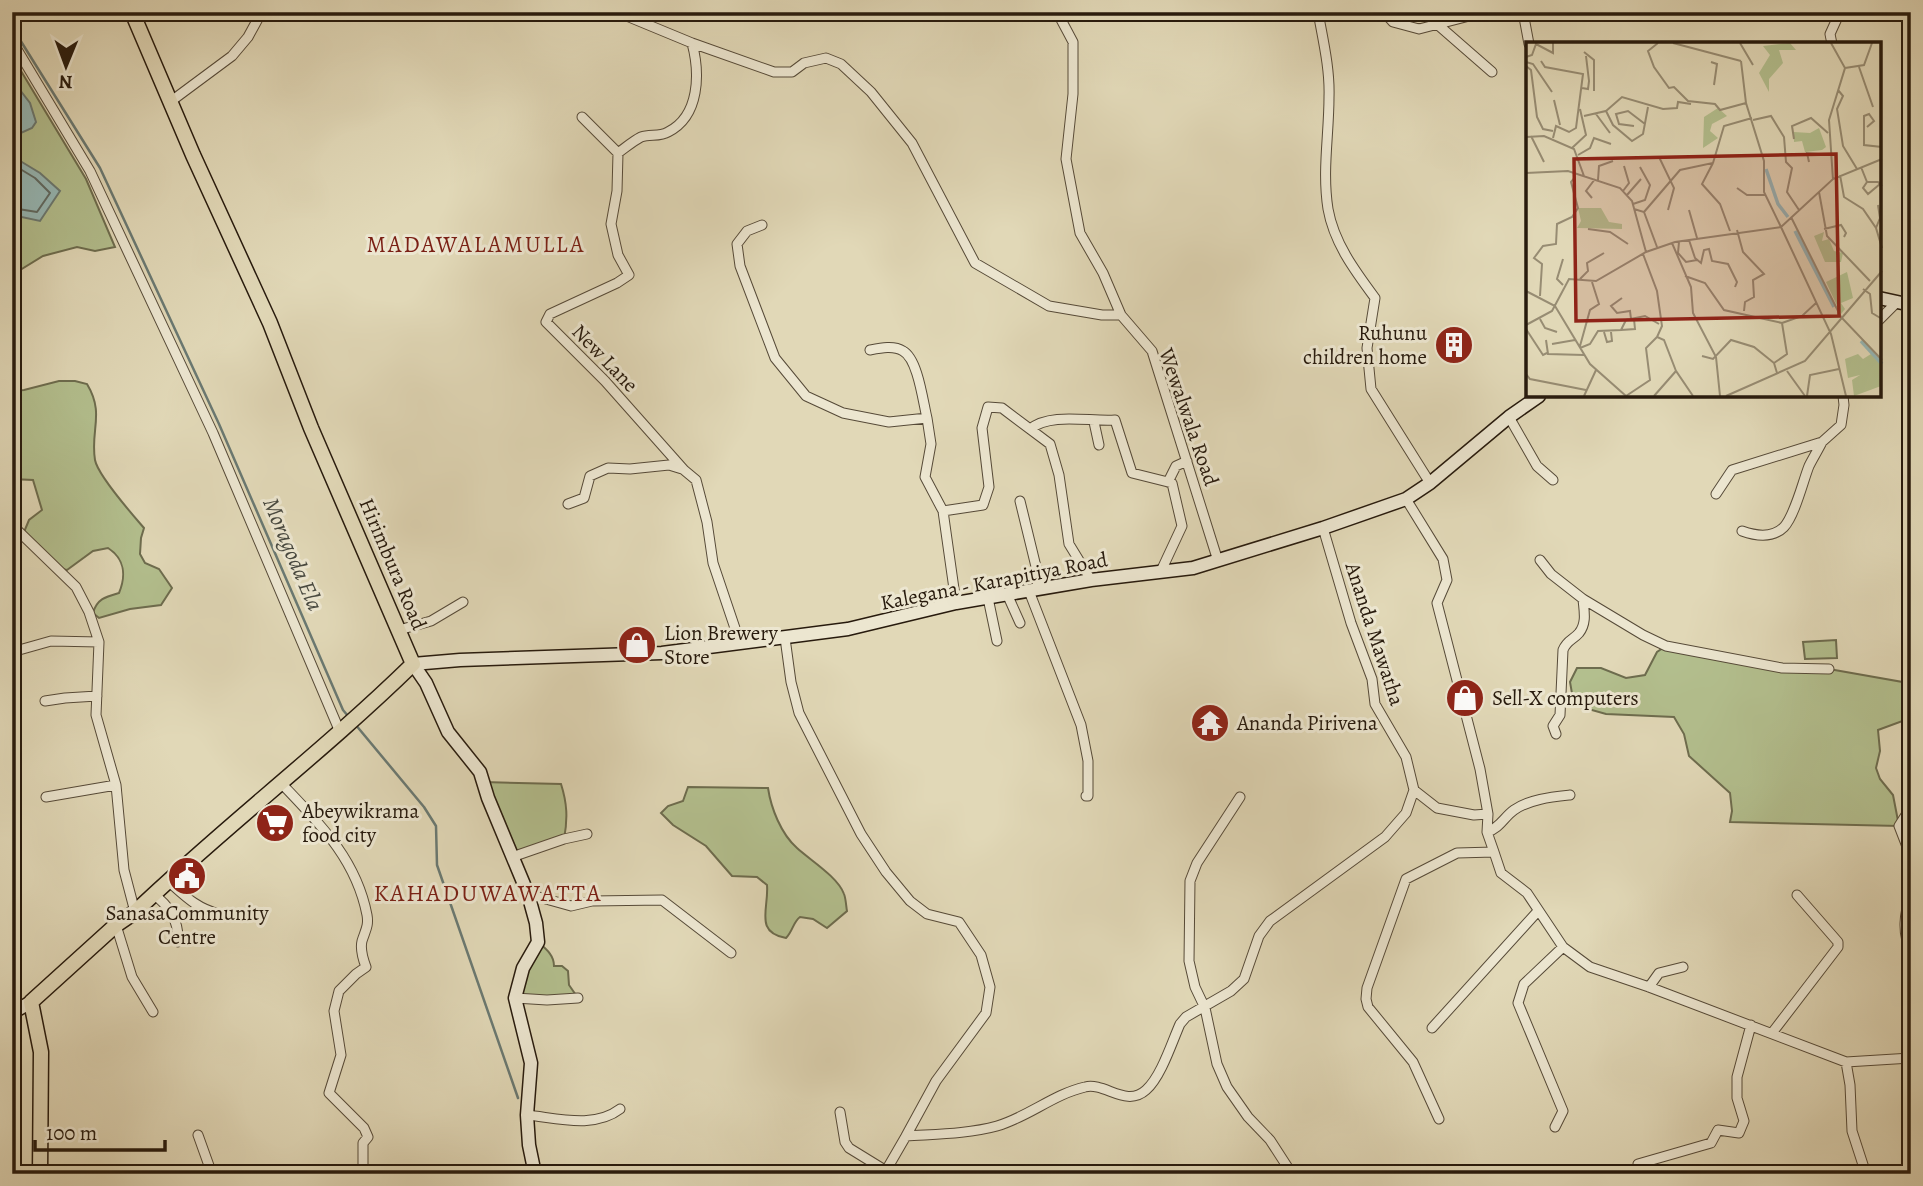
<svg xmlns="http://www.w3.org/2000/svg" width="1923" height="1186" font-family="Alegreya,serif">
<style>
.green{fill:#b3bf8e;stroke:#6d6c4e;stroke-width:2}
.water{fill:#96b8b6;stroke:#6a7972;stroke-width:2}
.lines{fill:none;stroke-linecap:round;stroke-linejoin:round}
.shore{stroke:#5e6962;stroke-width:2}
.stream{stroke:#6a7972;stroke-width:2.5}
.street-casing{stroke:#564a38;stroke-width:11}
.secondary-casing{stroke:#271a0d;stroke-width:15}
.primary-casing{stroke:#271a0d;stroke-width:17}
.street{stroke:#ece6d0;stroke-width:9}
.secondary{stroke:#ece6d0;stroke-width:12}
.primary{stroke:#e1d8b7;stroke-width:14}
.labels{text-anchor:middle;dominant-baseline:central;stroke-width:6;stroke-linejoin:round;paint-order:stroke}
.poi-label{font-size:21px;fill:#271a0d;stroke:#ece6d0;text-anchor:start}
.street-label{font-size:21px;fill:#271a0d;stroke:#ece6d0}
.neighbourhood-label{font-size:23px;letter-spacing:2px;fill:#7a1f14;stroke:#ece6d0}
.water-label{font-size:23px;font-style:italic;fill:#484940;stroke:#ece6d0}
.quarter-label{font-size:24px;letter-spacing:2px;fill:#7a1f14;stroke:#ece6d0}
.inset-river{fill:none;stroke:#96b8b6;stroke-width:3.5}
.inset-road{fill:none;stroke:#978c73;stroke-width:2}
.view{fill:#8f2418;fill-opacity:0.15;stroke:#8f2418;stroke-width:3.5}
.inset-edge{fill:none;stroke:#271a0d;stroke-width:3.5}
</style>
<rect width="100%" height="100%" fill="#e1d8b7"/>
<filter id="stains"><feTurbulence type="fractalNoise" baseFrequency=".00286" numOctaves="4"/><feColorMatrix values="0 0 0 0 .2 0 0 0 0 .09 0 0 0 0 .02 0 0 0 .5 -.17"/></filter>
<radialGradient id="worn" r=".72"><stop offset=".6" stop-color="#630" stop-opacity="0"/><stop offset="1" stop-color="#630" stop-opacity=".3"/></radialGradient>
<path class="green" d="M12 56 86 179 115 247 95 251 77 247 43 256 12 275Z
M59 381H75L87 384C105 414 90 430 95 460 98 476 132 514 144 528L141 538 140 554 145 563 159 569 172 588 161 605 130 609 99 618 93 613C97 599 105 597 119 593 126 576 125 559 108 548L93 551 67 570 62 569 24 532 29 520 42 510 33 480 12 479V391L24 390Z
M1836 640 1837 658 1805 659 1803 642Z
M1666 646 1782 668 1829 669 1908 683C1913 693 1912 708 1908 719L1878 730 1880 751 1876 768 1880 779 1893 795 1899 826 1730 822 1732 811 1730 793 1689 756 1684 734 1674 717 1606 714 1574 705 1570 682 1577 668H1601L1626 678 1645 675 1657 652Z
M483 782 561 784C567 803 568 818 564 839L513 857Z
M688 787 768 788C771 808 781 834 797 848 810 860 838 877 844 894 846 899 846 906 847 911L827 928 813 919 800 917C793 922 793 931 786 938 754 932 769 909 767 885L757 877 732 876 706 846 673 825 661 813 668 806 683 801Z
M538 942C546 949 554 955 554 966H562L568 971 569 985 578 998H515Z"/>
<path class="water" d="M20 90 30 103 36 122 32 128 12 137V97Z
M12 156 40 173 60 191 40 221 12 215Z"/>
<g class="lines">
<path class="shore" d="M12 164 35 178 50 193 37 212 12 208"/>
<path class="stream" d="M12 27 100 168 219 424 343 710 348 716
M355 724 424 807 436 826 437 865 518 1098"/>
<defs>
<path id="street" d="M617 12 692 43 774 72H792L804 63 826 58 841 64 871 92 912 143 975 263 1049 306 1102 315H1121
M1057 12 1073 42V94L1066 159 1080 233 1103 273 1121 315 1152 351 1218 561
M1318 12C1323 40 1330 69 1329 97 1329 135 1322 171 1328 209 1334 243 1355 271 1375 298L1367 348 1371 389 1430 483
M1384 12 1393 22 1419 29 1485 12
M1523 12 1529 44
M1437 24 1492 72
M12 41 90 171 213 433 340 732
M692 43C700 73 700 116 668 132 660 137 650 134 641 137 633 141 625 148 618 153L617 191 611 224 618 255 629 275 617 283 550 314 546 322 605 381 684 470 696 480 707 522 713 563 740 643
M1832 44 1830 34 1840 12
M170 102 232 56 248 37 260 15 265 12
M582 117 618 153
M762 225 747 231 737 244 740 266 775 358 806 396 843 413 889 422 927 418 931 444 925 477 943 511 983 505 989 487 982 428 988 407 1002 408 1050 444 1059 475 1069 544 1091 580
M1879 320 1897 302
M870 350C880 348 894 345 903 351 918 359 923 402 927 418
M1509 417 1537 466 1553 480
M1094 422 1099 445
M1907 423 1911 422
M1030 429C1051 412 1090 422 1115 420L1132 473 1172 483 1182 526 1161 571
M1168 482 1176 466 1187 461
M1716 494 1732 470 1822 442 1841 425 1844 405 1843 396
M1406 499 1443 559 1447 580 1437 603 1480 769 1488 814 1487 832 1494 852 1501 873 1527 893 1563 947 1590 967 1649 987 1846 1062 1911 1058
M1020 501 1039 579 1036 589
M568 504 584 498 590 476 608 468 630 469 669 465 682 469
M943 511 956 603
M12 525 76 587 89 612 99 642 96 715 116 785 124 870 135 912
M1323 528 1351 623 1372 679 1375 704 1406 757 1414 790 1437 808 1474 815 1488 814
M1742 531C1756 536 1773 538 1784 527 1795 515 1803 481 1809 466 1813 458 1818 450 1822 442
M1540 560 1551 574 1583 599 1643 635 1666 646 1782 668 1829 669
M1029 591 1081 725 1088 761V796H1086
M1007 594 1020 623
M988 598 997 641
M399 630 431 621 463 602
M785 638 791 682 799 713 861 834 886 872 910 901 927 914 959 922 981 955 990 987 986 1013 936 1081 906 1136
M12 652 51 641 99 642
M45 701 65 698 97 696
M1556 734 1553 726 1560 715 1563 650C1567 640 1573 640 1579 633 1587 623 1584 611 1583 599
M280 782C318 822 356 858 367 915 369 926 365 931 362 941 360 949 363 959 366 967L356 974 339 991 334 1011 341 1055 329 1093 364 1128 368 1137 363 1143V1174
M46 797 116 785
M1240 797 1197 863 1190 881 1189 961 1195 987 1205 1008 1217 1064 1227 1087 1248 1117 1270 1140 1292 1174
M1911 807 1899 826 1911 857
M1487 832C1500 828 1504 817 1514 810 1530 799 1551 797 1570 795
M512 857 564 839 587 834
M168 881C185 896 196 908 219 914
M153 894C170 906 179 921 178 942
M528 894 571 906 592 901 662 900 731 953
M1911 896C1904 913 1902 934 1911 950
M116 925 132 977 153 1012
M1649 987 1659 973 1683 967
M515 998 547 1000 578 998
M1432 1028 1538 911
M1772 1033 1838 947V942L1797 895
M1846 1062 1850 1085 1852 1131 1866 1174
M840 1112 845 1142 849 1148 888 1172
M527 1115C557 1118 594 1129 620 1109
M1439 1119 1413 1062 1368 1007 1366 999 1367 988 1406 879 1457 853 1494 852
M1555 1127 1563 1111 1518 1003 1524 984 1563 947
M198 1135 212 1174
M1638 1164 1711 1143 1718 1130 1739 1133 1744 1121 1737 1098V1077L1751 1025
M79 1174C92 1168 101 1169 114 1174
M884 1174 906 1136C936 1134 968 1134 997 1126 1028 1117 1054 1094 1085 1087 1105 1082 1126 1108 1146 1090 1161 1077 1172 1042 1180 1024L1186 1017 1231 991 1244 979 1259 936 1270 921 1385 837 1406 813 1414 790"/>
<path id="secondary" d="M1879 298 1911 305
M12 1013 31 1002
M535 1174 529 1145 527 1115 531 1063 515 998 523 968 538 942 536 923 528 894 488 798 480 772 448 732 426 683 413 664 460 660 662 653 848 629 956 603 1091 580 1193 568 1323 528 1406 499 1430 483 1509 417 1539 396"/>
<path id="primary" d="M40 1174 41 1052 31 1002 116 925 135 912C225 826 324 751 413 664L311 428 270 323 193 155 132 12"/>
</defs>
<use href="#street" class="street-casing"/>
<use href="#secondary" class="secondary-casing"/>
<use href="#primary" class="primary-casing"/>
<use href="#street" class="street"/>
<use href="#secondary" class="secondary"/>
<use href="#primary" class="primary"/>
</g>
<defs>
<symbol id="building-disc" viewBox="-11 -11 22 22"><circle r="9.5" fill="#8f2418" stroke="#ece6d0"/><path d="M-4-6H4V6H1V3H-1V6H-4ZM-2.5-4.3h1.7v1.8h-1.7ZM.8-4.3h1.7v1.8H.8ZM-2.5-1h1.7V.8h-1.7ZM.8-1h1.7V.8H.8Z" fill="#fff"/></symbol>
<symbol id="shop-disc" viewBox="-11 -11 22 22"><circle r="9.5" fill="#8f2418" stroke="#ece6d0"/><path d="M-5-2.5h2.3a2.7 3.5 0 0 1 5.4 0H5L5.5 6h-11ZM-1.5-2.5h3a1.5 2.3 0 0 0-3 0Z" fill="#fff"/></symbol>
<symbol id="temple-disc" viewBox="-11 -11 22 22"><circle r="9.5" fill="#8f2418" stroke="#ece6d0"/><path d="M0-6L5-2H3V0L6.5 2.5H4V6H1.5V3h-3V6H-4V2.5H-6.5L-3 0V-2H-5Z" fill="#fff"/></symbol>
<symbol id="supermarket-disc" viewBox="-11 -11 22 22"><circle r="9.5" fill="#8f2418" stroke="#ece6d0"/><path d="M-6-5.5h2.5l.6 2H6L4.5 2H-2.5L-4.4-4H-6ZM-1.5 3.2a1.3 1.3 0 1 0 .1 0ZM3 3.2a1.3 1.3 0 1 0 .1 0Z" fill="#fff"/></symbol>
<symbol id="civic-disc" viewBox="-11 -11 22 22"><circle r="9.5" fill="#8f2418" stroke="#ece6d0"/><path d="M-.6-6.5H3V-4.5H.6V-3L4-1V1h2V6H-6V1h2V-1L-.6-3ZM-1.2 2.5V6h2.4V2.5Z" fill="#fff"/></symbol>
</defs>
<g fill-rule="evenodd">
<use href="#building-disc" x="1432" y="323" width="44" height="44"/>
<use href="#shop-disc" x="615" y="623" width="44" height="44"/>
<use href="#shop-disc" x="1443" y="676" width="44" height="44"/>
<use href="#temple-disc" x="1188" y="701" width="44" height="44"/>
<use href="#supermarket-disc" x="253" y="801" width="44" height="44"/>
<use href="#civic-disc" x="165" y="854" width="44" height="44"/>
</g>
<g class="labels">
<g class="poi-label">
<text x="1427" y="333" text-anchor="end">Ruhunu<tspan x="1427" dy="24">children home</tspan></text>
<text x="664" y="633">Lion Brewery<tspan x="664" dy="24">Store</tspan></text>
<text x="1492" y="698">Sell-X computers</text>
<text x="1237" y="723">Ananda Pirivena</text>
<text x="302" y="811">Abeywikrama<tspan x="302" dy="24">food city</tspan></text>
<text x="187" y="913" text-anchor="middle">SanasaCommunity<tspan x="187" dy="24">Centre</tspan></text>
</g>
<g class="street-label">
<text transform="translate(605 358) rotate(46)">New Lane</text>
<text transform="translate(1189 417) rotate(71)">Wewalwala Road</text>
<text transform="translate(393 564) rotate(67)">Hirimbura Road</text>
<text transform="translate(994 581) rotate(-11)">Kalegana - Karapitiya Road</text>
<text transform="translate(1375 634) rotate(72)">Ananda Mawatha</text>
</g>
<g class="neighbourhood-label">
<text x="476" y="244">MADAWALAMULLA</text>
</g>
<g class="water-label">
<text transform="translate(293 554) rotate(67)">Moragoda Ela</text>
</g>
<g class="quarter-label">
<text x="488" y="893">KAHADUWAWATTA</text>
</g>
</g>
<g transform="translate(1526 42)">
<rect width="355" height="355" fill="#e1d8b7"/>
<path d="M264 1 270 8H253L257 21 243 37V50L233 31 244 13 237 4ZM192 66 201 74 186 82 184 89 192 96 177 106 178 75ZM293 86 300 105 296 108 279 110 276 99 268 100V90L284 91ZM52 166H75L83 180 96 182V187L51 186 55 179ZM298 190 296 199 303 197 308 209 317 211 315 220H299L288 194ZM321 230 327 256 315 261 319 267 315 272 300 240ZM332 312 337 317 345 312 355 323V344L328 354 326 338 334 333 322 336 319 317Z" fill="#b3bf8e"/>
<path class="inset-river" d="M240 127 252 162 262 175M269 189 308 265M335 299 356 322"/>
<path class="inset-road" d="M132 1 122 9 128 25 143 46 148 45 162 59 189 62 194 68 220 61M147 1 215 19M214 1 227 23M305 1 319 26 303 78 307 138M58 10 68 18V49M0 15 6 13 10 2 27 11V1M15 19 19 25 57 32 50 86 43 90 30 84 27 96M215 19 220 61 238 119V150L255 185M0 20 7 22 26 50M185 20 191 22 188 43M0 24 5 28 11 75 17 87 27 89M333 25 347 65M319 26 338 23 346 1M56 46 62 47 63 39 60 14M312 48 317 54 311 67 317 104 331 127M28 58 34 83M80 69 96 55 137 67 151 66 152 60 165 62M70 72 84 91M58 74 80 69 87 83 106 99 117 92 122 65M227 78 245 74 258 95 260 120 266 126 261 150 273 168M108 84 93 82 90 72 102 69 119 82M341 85 348 79 343 72 338 74V103L356 105M5 94 18 120M0 95 18 94 48 107 58 134M268 97 266 84 285 76 302 91M46 106 60 93 54 67M52 113 64 106 68 96 85 102M133 115 148 146 142 168M283 120 281 111 305 113M187 121 176 142 194 162 204 189M335 125 341 140H352L356 144M0 131 42 129 94 146 106 159 120 210M314 133 318 155 337 167 350 186 356 206M72 138 73 124 87 119M341 140 337 146 342 152 354 142M211 146 221 153H239M97 149 103 141 98 124M293 150 301 194 344 239M101 153 115 137M66 156 60 149 69 137M107 162 119 158 124 143 114 125M108 167 118 170 131 205M163 168 171 196M0 169V192M118 170 154 128 187 121 198 84 226 76M265 175 315 275 356 318M255 185 305 292 320 354M255 185 307 137 356 117M350 186 354 176 352 163M62 187 84 190 102 202M298 187 315 183 320 191 318 195M211 188 217 210 238 232 227 238 228 255 219 260 218 269M163 198 169 216 175 221 178 208 183 207 186 219 202 222 211 240 209 245M153 200 152 211 160 220 171 218M146 201 165 245 167 271 190 315 194 354M117 212 131 249 136 284 131 295 138 298 150 329M37 217 31 237 37 243M159 234 179 241 198 268 256 281M54 237 62 229 61 221 78 211M337 247 344 252 346 271 356 277M0 249 29 264 64 322 100 354M14 254 16 222 8 216 17 204 30 202 31 182 46 175 52 166 45 140 49 135M96 256 85 264 91 271 104 269 105 277M14 277 19 286 31 290M256 281 276 274 290 261M0 283 26 269 43 237 70 239 120 210 149 200 255 185M0 287 17 313 21 311M95 288 109 287 108 277M78 290 81 300 86 299 85 290M20 298 22 312 58 313M26 302 49 298M54 304 64 268 73 262 66 240M54 306 64 302 72 289 95 288 100 278 119 274 133 282M176 314 187 317 205 298 228 305 248 321 251 331M248 321 261 312 256 281M261 329 279 354M0 332 4 337 60 348M58 354 70 328M100 354 124 338 120 306 131 295M128 354 150 329 167 354M200 354 279 319 356 229M281 354 284 333 313 327"/>
<path class="view" d="M310 112 313 274 50 279 48 117Z"/>
<rect width="355" height="355" class="inset-edge"/>
</g>
<rect width="1923" height="1186" fill="none" stroke="#e1d8b7" stroke-width="42"/>
<rect x="14" y="14" width="1895" height="1158" fill="none" stroke="#271a0d" stroke-width="3.5"/>
<rect x="21" y="21" width="1881" height="1144" fill="none" stroke="#271a0d" stroke-width="2"/>
<g transform="translate(66 66) rotate(181)" stroke="#ece6d0" stroke-width="5" paint-order="stroke">
<path d="M0-5L12 26L0 18L-12 26Z" fill="#271a0d"/>
<text y="-10" font-size="19" font-weight="bold" text-anchor="middle" fill="#271a0d">N</text>
</g>
<path d="M35 1140v10h130v-10" fill="none" stroke="#271a0d" stroke-width="3.5"/>
<text x="46" y="1140" font-size="21" fill="#271a0d" stroke="#ece6d0" stroke-width="5" paint-order="stroke">100 m</text>
<rect width="100%" height="100%" filter="url(#stains)"/>
<rect width="100%" height="100%" fill="url(#worn)"/>
</svg>
